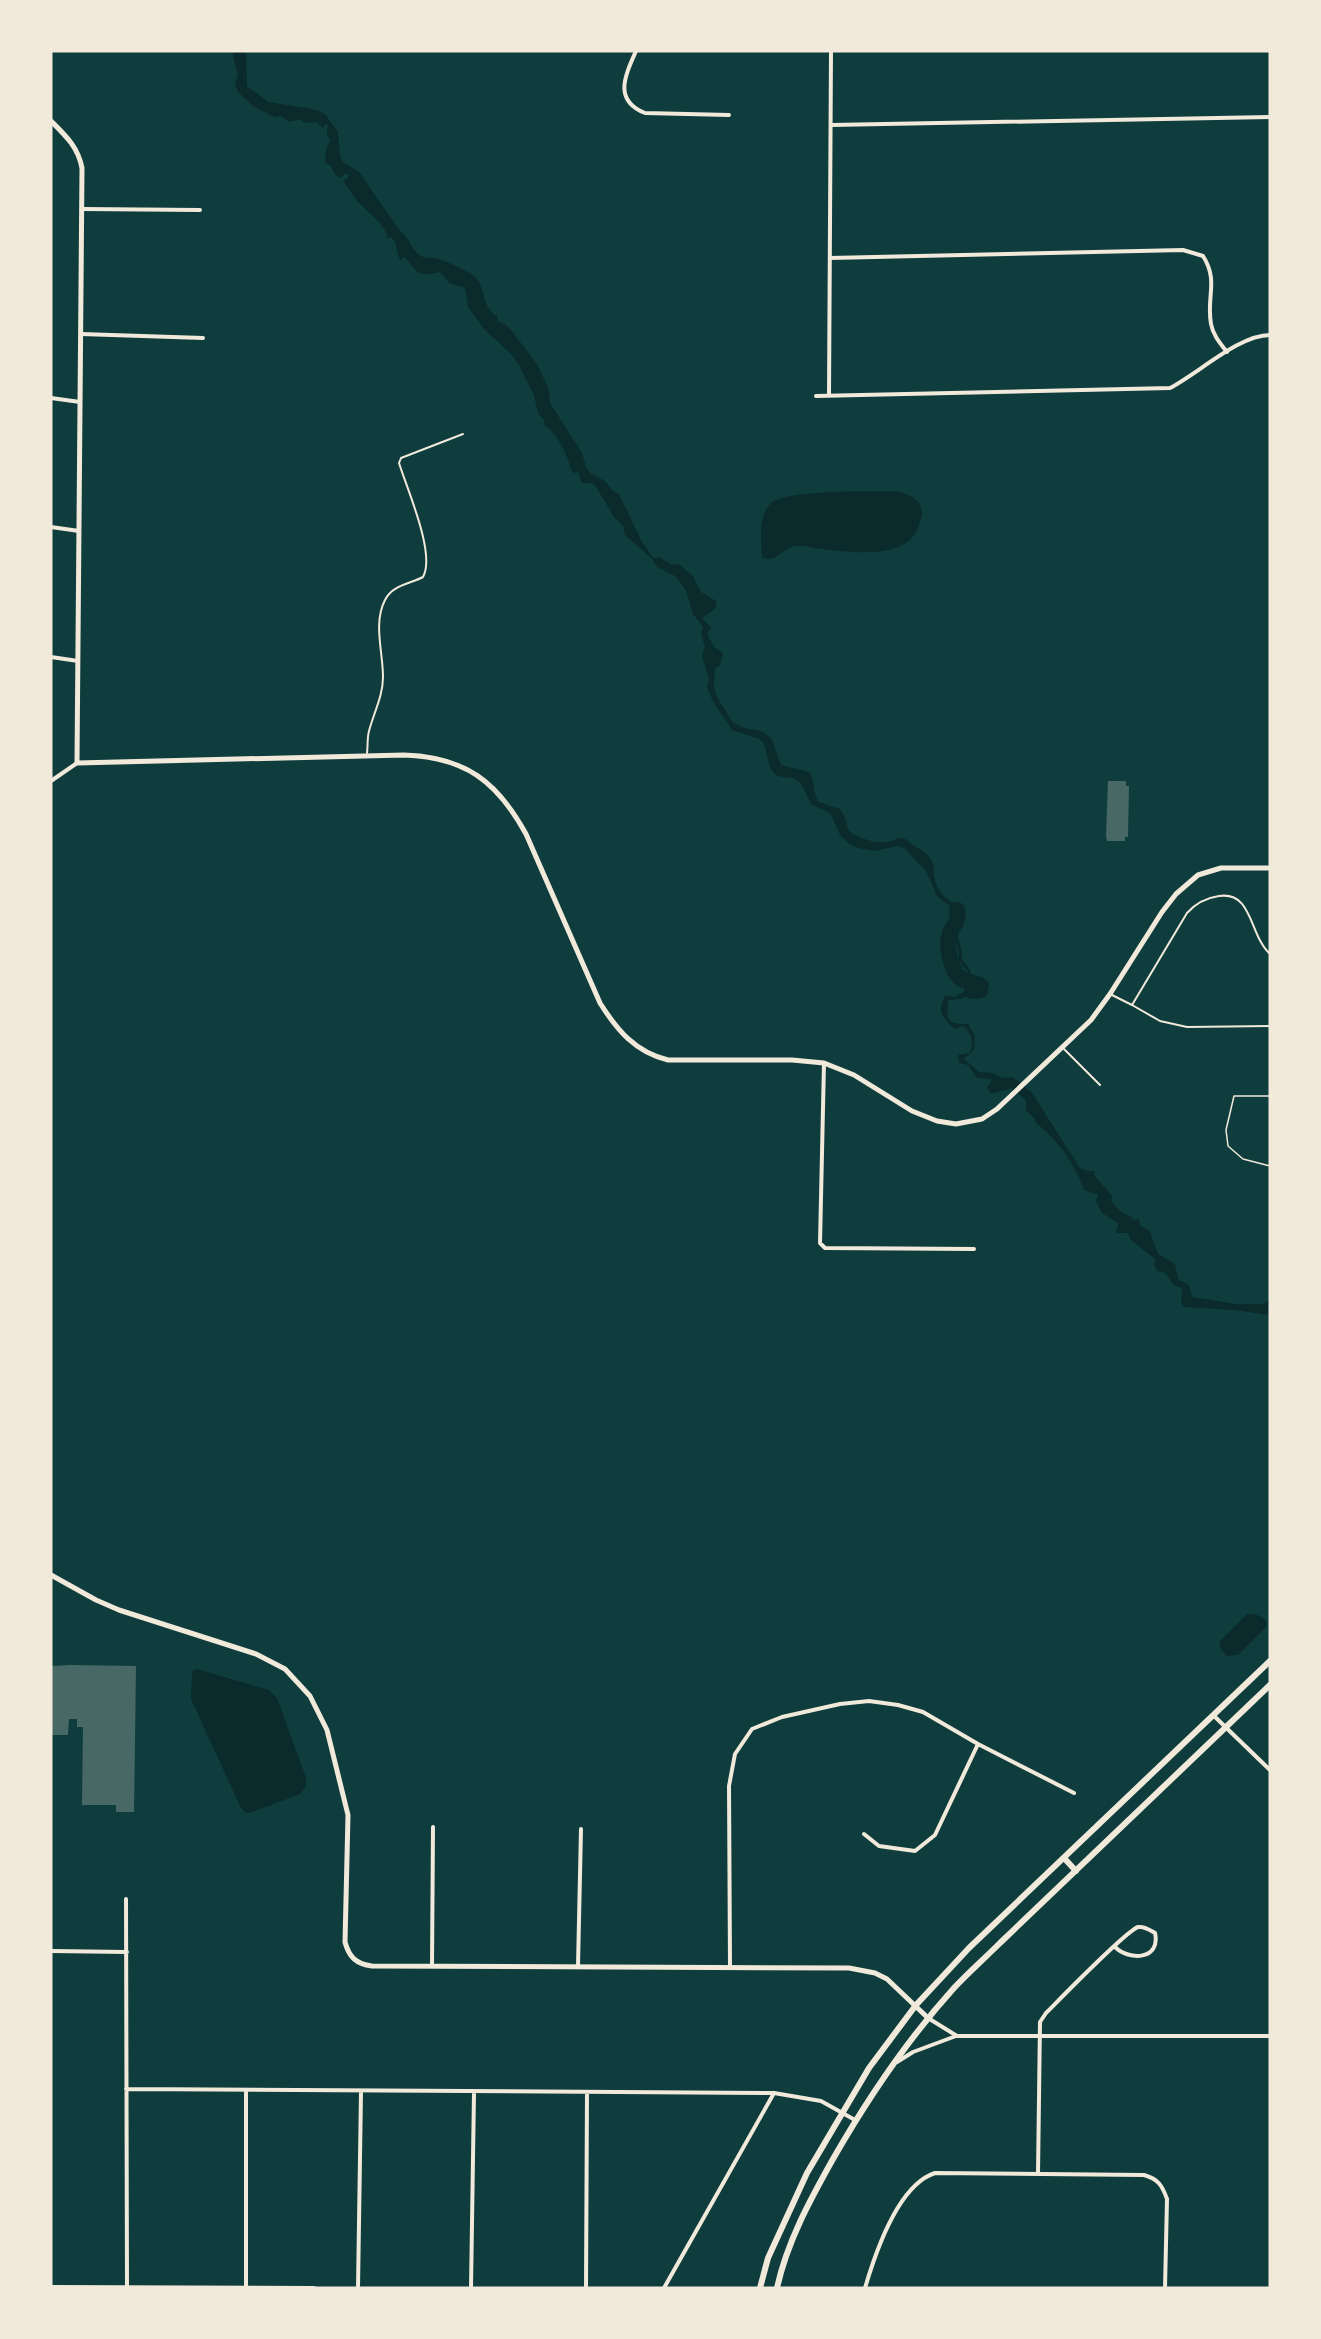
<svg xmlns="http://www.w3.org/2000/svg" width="1321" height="2339" font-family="Quicksand,sans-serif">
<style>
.water{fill:#0a2a2b}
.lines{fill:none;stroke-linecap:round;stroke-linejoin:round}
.stream{stroke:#0a2a2b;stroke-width:3}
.river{stroke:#0a2a2b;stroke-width:16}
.building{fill:#486865}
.path{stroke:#f1e9da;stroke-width:1.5}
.service{stroke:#f1e9da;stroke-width:2}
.minor{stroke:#f1e9da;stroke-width:4}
.tertiary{stroke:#f1e9da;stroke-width:5}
.secondary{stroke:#f1e9da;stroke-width:6}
</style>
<rect width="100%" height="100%" fill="#0f3d3e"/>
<path class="water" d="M232 51H246L247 86 268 102 313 109 325 114 338 132 340 156 342 161 359 172 400 231C410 237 411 251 421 256 426 259 433 257 439 259 446 261 472 273 476 278 486 289 482 310 498 316L497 321 505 324 511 330 537 364 549 390 550 403 582 453 586 467 591 474 605 481 613 491 619 494 641 540 653 558 659 557 672 565 679 564 693 576 701 592 716 601V608L702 618 711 628 707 634 714 647 723 653 720 665 715 669 714 688 717 697 733 723 744 728 762 731 771 738 781 765 809 772C816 781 811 791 819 802L840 809 846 820 848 830C858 838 874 844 888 842 892 841 897 838 901 838 907 838 909 843 913 845 946 864 926 868 940 891 946 901 954 901 960 910V922L957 929H952L956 911 937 896 926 871 904 848 898 846 875 851 858 848 849 844 840 835 831 814 811 804 801 783 792 778 777 776 770 768 764 744 759 739 732 730 714 703 707 688 709 678 702 656 705 646 701 635 703 627 693 614 686 591 680 582 675 576 657 567 652 559 625 535 623 526 614 517 595 485 591 483H582L578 472 574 473 571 470C569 458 555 429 545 426L544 420 538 413 534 395 519 365 511 354 484 329 468 307 465 288 450 283 440 272C435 273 428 275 423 274 414 273 411 261 403 257L402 260 399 259 395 242 391 237 387 238 386 236 388 235 379 222 358 202 343 181 348 178V174H345L340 178 335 174 330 165 325 163 326 149 330 141 327 134 328 125H325L323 128 317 122 304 123 300 119 290 122 280 116 275 117 254 107 238 92 235 83 238 75Z
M895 491C907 494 921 497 922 512 922 518 919 525 917 530 903 562 841 551 814 548 808 547 800 545 795 546 782 548 777 563 762 558 761 541 758 517 770 504 784 489 872 492 895 491Z
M975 980H980L987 986 988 993 977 999 972 994 960 999 948 1000C947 1018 945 1025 968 1024L975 1036 974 1049 964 1059 979 1072 992 1073 1003 1078 1013 1077 1032 1093 1080 1168 1087 1171H1095L1094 1175 1113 1197 1111 1200C1115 1207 1126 1217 1133 1217L1131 1220 1139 1219 1140 1225 1150 1232 1158 1254 1175 1264 1178 1279 1189 1285 1192 1297 1236 1304H1264L1270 1300V1315L1234 1310 1184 1307 1181 1302 1182 1288 1173 1285 1166 1273 1157 1271 1154 1265 1156 1260 1131 1240 1128 1233H1117L1116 1228 1118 1226V1223L1102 1213 1096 1201 1098 1195 1084 1190C1076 1165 1056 1138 1036 1123L1035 1119 1026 1110V1100L1011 1088 991 1094 987 1087 991 1082V1079L977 1078 968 1065 959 1063 958 1055 969 1053C975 1043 972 1037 966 1028L961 1026 955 1029C943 1019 936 1011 945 996L955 997 968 989 978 988 979 986 973 984Z
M1247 1614C1255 1614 1262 1615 1267 1623L1266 1627 1238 1655 1226 1656 1220 1647V1641Z
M197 1669 269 1690 277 1698 306 1778V1786L300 1794 250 1813 245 1812 241 1808 191 1699 192 1671Z"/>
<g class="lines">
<path class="stream" d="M957 925C952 937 963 947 960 960L969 971V976L976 983"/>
<path class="river" d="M957 910C960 922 952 925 949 936 946 946 951 969 959 977 965 982 974 982 981 986L980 990 972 991"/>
</g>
<path class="building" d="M1108 781H1126V786H1129L1128 837H1125V841H1107L1106 836Z
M71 1665 136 1666 134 1812H116V1805H82L83 1727H77V1719H69L68 1735H51V1666Z"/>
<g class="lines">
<path class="path" d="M1270 1096H1234L1226 1130 1228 1146 1243 1159 1270 1166"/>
<path class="service" d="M367 753C368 746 367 738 369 731 374 712 383 696 383 677 383 652 373 623 385 600 392 585 410 584 423 577 436 554 407 489 399 463L401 458 463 434
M1270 954C1249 935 1253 891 1219 896 1205 898 1196 903 1187 913L1132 1005 1160 1021 1187 1027 1270 1026
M1110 994 1132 1005
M1063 1048 1100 1085"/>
<path class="minor" d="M636 51C625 76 613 100 645 113L729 115
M831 125 1270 117
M82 209 200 210
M830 258 1183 250 1203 256C1219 281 1206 297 1211 324 1213 335 1220 343 1227 352
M81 334 203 338
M816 396 1170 388C1199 373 1239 335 1270 335
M829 396 831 51
M51 398 80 402
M51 527 79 531
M51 657 78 661
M51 781 77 763
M824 1063 820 1243 825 1248 974 1249
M1213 1715 1270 1770
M864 1834 879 1846 915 1851 935 1835 978 1744
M126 1899 127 2288
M51 1951 127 1952
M432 1966 433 1827
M578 1966 581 1829
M730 1967 729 1786 735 1754 752 1729 782 1717 840 1704 869 1701 898 1705 923 1712 978 1744 1074 1793
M928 2018 957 2036H1270
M897 2062 913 2052 956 2036
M126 2089 774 2093 821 2101 855 2120
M246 2090V2288
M1038 2174 1040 2022 1046 2013C1060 1999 1126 1931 1138 1927 1145 1926 1150 1930 1155 1933 1161 1960 1129 1961 1115 1947
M51 2287 314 2288
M358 2288 361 2092
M471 2288 474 2093
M586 2288 587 2092
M664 2288 774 2093
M865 2288C875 2254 898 2185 935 2173L1144 2175C1158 2179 1162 2185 1167 2199L1165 2288"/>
<path class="tertiary" d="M51 121C66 136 78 147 82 168L77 763 404 755C465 757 497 781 526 834L600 1003C617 1030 635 1052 668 1060H792L824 1063 854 1075 912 1111 937 1121 956 1124 982 1119 997 1109 1091 1020 1110 994 1162 912 1176 894 1198 875 1221 868H1270
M51 1575 96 1600 119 1610 256 1654 285 1669 310 1696 327 1730 348 1815 345 1942C349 1957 356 1964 372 1966L849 1968 875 1973 887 1979 928 2018"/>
<path class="secondary" d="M1064 1858 1076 1871
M760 2288 768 2258 807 2173 869 2068 916 2005 969 1948 1270 1661
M777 2288C787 2242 810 2200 833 2159 868 2098 907 2040 954 1988 969 1972 985 1958 1000 1943L1270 1685"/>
</g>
<rect width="1321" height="2339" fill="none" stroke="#f1e9da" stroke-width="105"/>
</svg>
